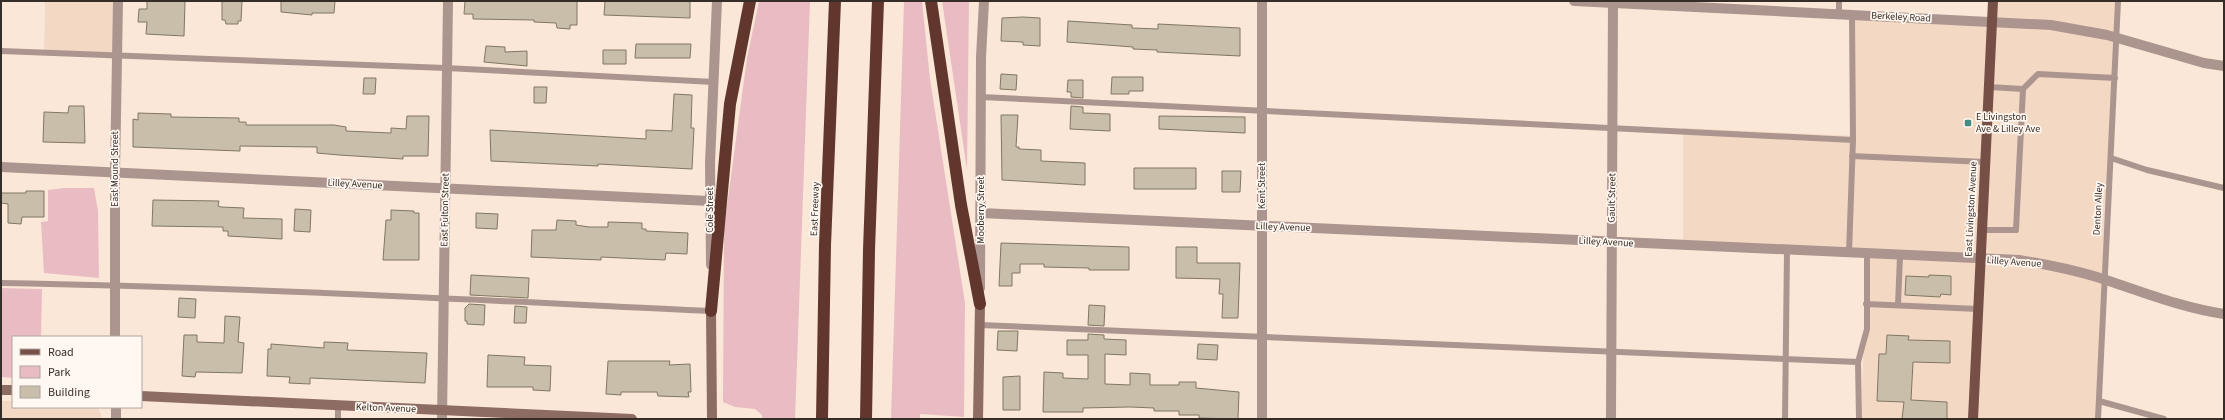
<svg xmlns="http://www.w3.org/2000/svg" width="2225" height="420" font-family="'Source Sans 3',sans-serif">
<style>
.built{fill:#f3d8c4}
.green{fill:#e9bcc3}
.building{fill:#c8bea9;stroke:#807763}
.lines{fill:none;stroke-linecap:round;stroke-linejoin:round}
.service{stroke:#ad958f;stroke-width:6}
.minor{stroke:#ad958f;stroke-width:10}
.secondary{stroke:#8d6c64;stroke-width:10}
.primary{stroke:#764f46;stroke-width:10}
.motorway{stroke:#61362c;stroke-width:12}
.poi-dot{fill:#468c84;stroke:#fff7f0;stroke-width:1.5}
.labels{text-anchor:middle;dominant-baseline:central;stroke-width:3.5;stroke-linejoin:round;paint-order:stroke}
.street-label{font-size:10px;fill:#352d27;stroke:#fff7f0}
.poi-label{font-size:10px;fill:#352d27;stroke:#fff7f0;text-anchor:start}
</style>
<rect width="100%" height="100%" fill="#fbe7d7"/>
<path class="built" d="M45 1H116L115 59 44 53Z
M1989 1H2118L2100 419H1861L1867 255 1683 247V128L1856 136 1849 14 1988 22Z
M1 401H13V407H97L101 414V419H1Z"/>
<path class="green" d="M759 1H810L795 419H762V415L755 409 735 407 723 402 724 228 747 58Z
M904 1H922L930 79 965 303 964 417 920 414V419H891Z
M942 1H969L967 170Z
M64 188H94L98 211 99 278 44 273 41 222 48 221V190Z
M1 288 42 289 41 337H13V378L1 377Z"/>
<path class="building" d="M147 1H185L184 36 146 34 147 22H138L139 9H147Z
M222 1H242L241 21H238V24H226L225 20H222Z
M281 1H335L334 13H312V15L281 12Z
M465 1H577V25H570V29L557 28 556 23 534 22V20L473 19V14H464Z
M605 1H690V18L604 15Z
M1023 17 1040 18V46L1023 45V42L1001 41 1002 18Z
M1068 21 1132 25V28L1158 29V24L1240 28V56L1157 52V50L1133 49V47L1067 42Z
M636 44H691L690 58H635Z
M486 46 505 47V52L527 51V66L484 62Z
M603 50H626V64H603Z
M1001 74 1017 75 1016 90 1000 89Z
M1112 77H1143V91H1129V94H1111Z
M364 78H376L375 94H363Z
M1068 80H1083V98L1071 97V92H1067Z
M534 87H547L546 103H534Z
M674 94 692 95 691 128H694L692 169 598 164V166L491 161 490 130 646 139V130L672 131Z
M69 106H84L85 143 43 142 44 112 68 113Z
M1071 106 1083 107V113L1110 114V131L1070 129Z
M138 113 171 114V117L239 118V122H246V125H334L346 127V131L391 133V128L406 129 407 116H429L428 156H403V159L339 155 317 153V147L240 146V151L133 147V119L138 120Z
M1001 115H1018L1016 147H1019V149L1041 150V161L1085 163V185L1002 180Z
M1159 116 1245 117V133L1159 129Z
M1134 168H1196V189H1134Z
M1222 171H1241L1240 192H1222Z
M26 191H44V217H22L21 224 8 223V204L1 203V193H26Z
M153 200 219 201 218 206 221 207 244 208 243 218 282 219V239L228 236V231H223V227L152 226Z
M295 209 311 210 310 232 294 231Z
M391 210 414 211V213H419V260H383L386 220H391Z
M476 213 498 214 497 229 476 228Z
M557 220 576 221V225L589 227H608V222L642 223V229H646V231L688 233 687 254 666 253 665 260 621 258 601 257V260L531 257 532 230H556Z
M1001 243 1129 247V270H1089V268L1044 267V264H1020V273H1012V286H999Z
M1176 247H1197V263H1240L1238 318H1222L1223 294H1219L1220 279 1176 278Z
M471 275 529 278 528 298 470 295Z
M1929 275 1951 276V295L1941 294 1940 297 1905 295 1906 276 1929 277Z
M179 298 196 299 195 318 178 317Z
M469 304 485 305 484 325 467 324V321H465V308Z
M1089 305 1105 306 1104 326 1088 325Z
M515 306 527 307 526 323H514Z
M225 316 240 317 238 342 244 343 242 373 196 372 195 377 182 376 184 335H197V342L224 343Z
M998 331H1018L1017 351 997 350Z
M1088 334 1104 335V339L1126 340V355L1105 354V384L1130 385V373L1150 374V385H1179V382H1196V388L1239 392 1238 419 1199 418V415H1179V411H1154V408L1130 407 1083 408V412H1043L1044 372 1063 373V378L1088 379V355H1067V340H1088Z
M1887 335 1909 336 1908 340 1950 341V363L1913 362 1911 400 1947 402V419H1902L1904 402 1877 401 1879 354H1886Z
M324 342 348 343 347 350 427 353 425 383 310 378V384L289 383 290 377 267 376 268 349H271V344L324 348Z
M1198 344 1218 345 1217 360 1197 359Z
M488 355 525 357 524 365 551 366 550 391 533 390V387H487Z
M608 361H670L669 365 690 364 691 392H688L689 397 658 396 657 392H621V395L606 394Z
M1020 376V410H1003V377Z"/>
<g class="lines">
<path class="service" d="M1839 14V1
M1 51 446 68 714 82
M2023 89 2038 74 2115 78
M981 97 1853 140 1852 15
M1852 156 1985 162
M2111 158 2147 170 2224 188
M1982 230H2016L2023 89 1989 87
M1849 253 1853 140
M1 283C238 287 475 300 711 311
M1866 304 1978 309
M1898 305 1900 256
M980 325 1858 362 1859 419
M1858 362 1867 329V254
M2099 401 2164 419
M338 406V419
M1785 419 1787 251
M2098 419 2118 1"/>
<path class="minor" d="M1262 1V419
M1574 1 2051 25 2107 35 2204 63 2224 66
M1 167 710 201
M981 213 2019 260C2050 265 2080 271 2109 281 2148 294 2184 308 2224 314
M711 265 710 163 717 1
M980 288 981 57 984 1
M115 337V172L118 1
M116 419V407
M442 419 448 1
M1611 419 1613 1"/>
<path class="secondary" d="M711 311 712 419
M1 390H13
M141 396 632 419
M978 419 980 304"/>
<path class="primary" d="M1973 419 1993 1"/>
<path class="motorway" d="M931 1 961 205 980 304
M711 311 730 104 750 1
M822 419 825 245 835 1
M866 419 869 250 878 1"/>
</g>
<rect class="poi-dot" x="1964" y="119" width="8" height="8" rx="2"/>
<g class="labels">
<g class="street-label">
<text transform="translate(1901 17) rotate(3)">Berkeley Road</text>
<text transform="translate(115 169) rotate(-90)">East Mound Street</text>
<text transform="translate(355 184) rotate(3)">Lilley Avenue</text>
<text transform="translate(1262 186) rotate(-90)">Kent Street</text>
<text transform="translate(1612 198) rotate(-89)">Gault Street</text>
<text transform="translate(815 209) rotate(-88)">East Freeway</text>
<text transform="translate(1971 209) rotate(-87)">East Livingston Avenue</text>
<text transform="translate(2098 209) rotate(-87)">Denton Alley</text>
<text transform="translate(445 210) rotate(-89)">East Fulton Street</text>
<text transform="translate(710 210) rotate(-90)">Cole Street</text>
<text transform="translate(981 210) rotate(-90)">Mooberry Street</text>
<text transform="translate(1283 227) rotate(2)">Lilley Avenue</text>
<text transform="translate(1606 242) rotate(3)">Lilley Avenue</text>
<text transform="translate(2014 262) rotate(4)">Lilley Avenue</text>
<text transform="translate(386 408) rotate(2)">Kelton Avenue</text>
</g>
<g class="poi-label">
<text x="1976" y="117">E Livingston<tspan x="1976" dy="12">Ave &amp; Lilley Ave</tspan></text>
</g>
</g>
<rect width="2225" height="420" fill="none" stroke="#352d27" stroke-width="4"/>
<rect x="12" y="336" width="130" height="72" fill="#fff7f0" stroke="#aea6a0"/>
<rect x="20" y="349" width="20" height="6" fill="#764f46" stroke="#aea6a0"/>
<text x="48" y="356" font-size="12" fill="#352d27">Road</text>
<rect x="20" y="366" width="20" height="12" fill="#e9bcc3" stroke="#aea6a0"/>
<text x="48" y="376" font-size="12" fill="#352d27">Park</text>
<rect x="20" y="386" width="20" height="12" fill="#c8bea9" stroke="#aea6a0"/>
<text x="48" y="396" font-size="12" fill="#352d27">Building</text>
</svg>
